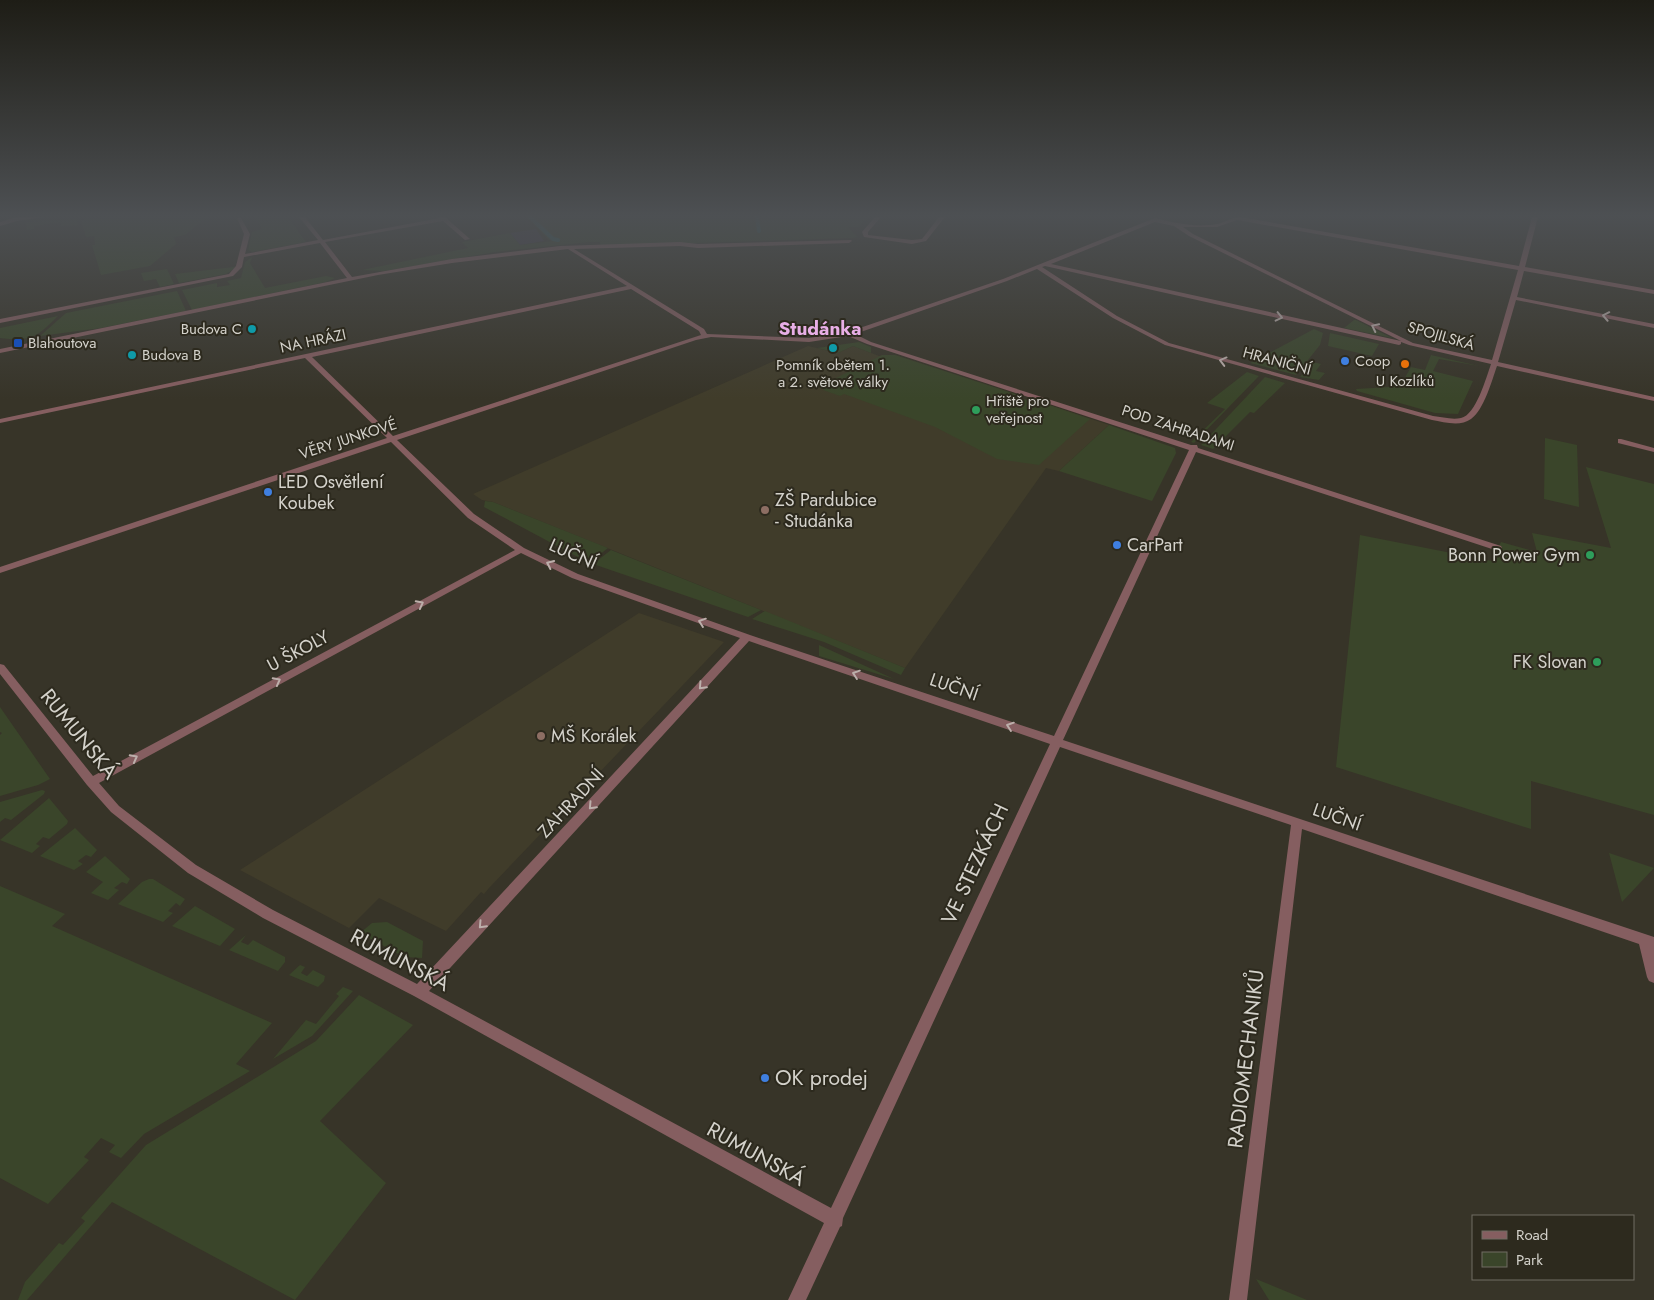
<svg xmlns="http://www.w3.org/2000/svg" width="1654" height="1300" font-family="Jost,sans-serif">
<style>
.industrial{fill:#3f3748}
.built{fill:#403c2a}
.green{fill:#3a452a}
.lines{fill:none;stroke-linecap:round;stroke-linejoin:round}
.stream{stroke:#295d5e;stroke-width:4}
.street{fill:#855e60;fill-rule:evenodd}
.oneway{stroke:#bcafab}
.culture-dot{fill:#0f9aa8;stroke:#2d2a1e;stroke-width:2}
.transit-dot{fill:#1a4fb4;stroke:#2d2a1e;stroke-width:2}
.shop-dot{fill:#3f7fe0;stroke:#2d2a1e;stroke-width:2}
.food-dot{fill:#e8710a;stroke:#2d2a1e;stroke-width:2}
.leisure-dot{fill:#2e9e5b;stroke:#2d2a1e;stroke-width:2}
.education-dot{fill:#8d6e63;stroke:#2d2a1e;stroke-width:2}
.labels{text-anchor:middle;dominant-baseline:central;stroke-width:4;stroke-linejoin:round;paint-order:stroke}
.far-poi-label{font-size:15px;fill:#d4d2cb;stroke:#2d2a1e;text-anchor:start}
.far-street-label{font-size:15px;fill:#d4d2cb;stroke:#2d2a1e}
.poi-label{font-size:18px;fill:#d4d2cb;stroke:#2d2a1e;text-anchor:start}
.street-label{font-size:18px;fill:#d4d2cb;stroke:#2d2a1e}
.far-district-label{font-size:19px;font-weight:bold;fill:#e8aee6;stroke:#2d2a1e}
.near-street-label{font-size:21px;fill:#d4d2cb;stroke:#2d2a1e}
.near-poi-label{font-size:21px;fill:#d4d2cb;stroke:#2d2a1e;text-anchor:start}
</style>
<rect width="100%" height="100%" fill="#373428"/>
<path class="industrial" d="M536 229 544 241 520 245 510 233Z"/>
<path class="built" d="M808 346 838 353 853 346 879 356 895 355 1021 396 1019 399 1023 401 1034 400 1109 425 1059 471 1046 468 905 668 493 502 482 500 473 494Z
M639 613 724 642 489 888 484 894 481 892 446 931 379 898 349 928 240 870Z"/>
<path class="green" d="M104 217H207L185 235 174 237 176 244 150 266 101 275 92 245H95L94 236 86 237 81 220Z
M255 217H288L306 242 252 252 248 250 252 232 262 229Z
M527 217H868L859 227H848L857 237 852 238 600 246V242H589L495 252 384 271 362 270 468 248 462 242 510 233 520 245 553 241 549 240Z
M76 219 78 225 61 226 60 222 34 226V229L27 230 26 223 28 222Z
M252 257 250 263 265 288 326 276 335 278 326 282 192 310 182 290 217 283V287L230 285 227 281 241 278 245 262Z
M233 267 236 268 226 274 179 283 175 274Z
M167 269 174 284 160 287 156 279 144 281 141 273Z
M177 291 186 311 101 328 40 336 66 313Z
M58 316C37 337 31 342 0 338V328Z
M1354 320H1356L1392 338 1344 328Z
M1314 329 1323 333 1320 345 1296 375 1250 363Z
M1330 333 1379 344 1372 356 1328 346Z
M859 342 871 347V353L853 346 838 353 817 348Z
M882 355H895L1021 396 1019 399 1034 400 1090 419 1039 465 997 459 935 427 844 394 840 396 823 390 827 387 828 382Z
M1431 355 1479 366 1439 359 1433 371 1473 381 1458 414 1435 413 1357 391 1356 389 1389 387 1393 379 1403 381 1411 367 1425 370Z
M1313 362 1321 364 1316 371 1325 373 1319 380 1300 377Z
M1247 372 1259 376 1194 443 1191 442 1225 409 1207 403Z
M1265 377 1285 383 1254 413 1250 412 1213 449 1201 445Z
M1109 425 1175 448 1176 453 1152 501 1059 471Z
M1545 438 1577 445 1579 507 1544 499Z
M1586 467 1654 484V815L1531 781V829L1336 767 1360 535 1492 561 1501 542 1537 552 1532 533 1611 548Z
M485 501 493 502 608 548 589 563 484 507Z
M611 550 761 610 748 617 593 564Z
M765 611 905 668 901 675 824 642 752 619Z
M819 645 894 679 819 656Z
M0 707 50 779 38 785 0 796V735L2 733 0 732Z
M42 790 45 791 44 794 11 820 5 818 0 822V802Z
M49 798 68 821 67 824 49 839 43 837 36 844 40 846 32 853 0 840Z
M75 828 97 850 91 857 86 855 78 861 83 864 74 870 40 856Z
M1609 853 1654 868 1622 902Z
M105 856 130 879 127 884 122 882 114 888 119 890 108 900 91 893 103 882 86 872Z
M149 879H153L185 899 180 906 176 903 168 911 173 913 163 922 118 904 142 882Z
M0 886 65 914 52 926 272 1023 236 1064 250 1071 144 1134 121 1158 109 1152 115 1145 101 1138 84 1157 89 1160 48 1204 0 1178Z
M195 906 235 929 220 946 172 926Z
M387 922 423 941 422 958 404 957 360 933 372 923Z
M246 935 241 942 248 945 253 940 285 957V962L278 971 229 950Z
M300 965 305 967 301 973 307 976 313 970 325 976 324 981 318 987 289 975Z
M343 987 353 991 312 1036 273 1059 306 1020 316 1024 339 996 336 994Z
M359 995 413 1025 320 1121 386 1183 295 1300 112 1202 27 1300H18L25 1282 59 1243 63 1245 85 1221 81 1218 146 1145 316 1041Z
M1256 1279 1307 1300H1269Z"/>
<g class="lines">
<path class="stream" d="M530 217 553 239 558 240
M757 217 759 231"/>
<path class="street" d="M16 217H44L17 221 0 226V222Z
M299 217H305L323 240 440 218 439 217H445L470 239 465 240 443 221 325 242 352 277 452 259 560 246 680 242 698 244 851 240 852 241 849 243 698 248 680 246 574 249 704 329 707 334 809 338 848 332 1003 279 1155 218C1175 223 1196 228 1217 224 1226 222 1232 217 1240 217L1519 266 1532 217H1538L1525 267 1654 290V294L1524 271 1517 297 1654 324V328L1516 300 1498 362 1654 397V401L1497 366C1492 380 1484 410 1471 419 1460 427 1444 422 1432 420L1165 345 1113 318 1037 269 1007 281 855 334 871 342 1191 445H1197L1198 448 1501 546 1502 548 1501 550H1495L1196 452 1063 740 1654 937V983L1649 981 1647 977 1639 944 1302 829 1247 1300H1229L1291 825 1060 747 843 1218 842 1226 840 1227 806 1300H788L824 1223 414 996 263 918 188 873 111 812 87 785 0 674V664L4 665 93 776 515 550 468 518 391 442 0 573V567L387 438 305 358 0 423V419L627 286 568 249 560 250 452 263 378 275 0 353V349L347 278 320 243 244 257 242 267 233 276 0 323V319L229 274 236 266 244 234 237 218H241L250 234 245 254 318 240ZM1237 220 1518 270 1492 360 1413 343 1193 234 1183 227H1217ZM1155 222 1174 226 1189 236 1401 341 1051 264ZM1045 266 1399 345 1401 344V342L1409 345 1491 364C1486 378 1476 415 1461 418 1452 420 1442 417 1433 416L1169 343 1117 316 1042 267ZM631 289 699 331 701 335 393 436 312 357ZM848 336 867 344 1189 450 1054 736 750 635 578 574 524 548 474 514 397 440 696 340 711 337 809 342ZM521 553 572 578 740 638 417 984 273 910 196 865 119 806 99 783ZM749 641 1050 744 831 1208 429 991Z
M875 217H881L868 232V235L912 240 922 239 939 217H945L926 241 912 244 864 237 862 232Z
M1618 439H1621L1654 448V452L1618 443Z"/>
</g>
<defs><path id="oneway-chevron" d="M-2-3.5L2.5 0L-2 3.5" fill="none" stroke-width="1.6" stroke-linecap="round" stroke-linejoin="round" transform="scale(1.25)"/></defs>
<g class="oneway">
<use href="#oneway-chevron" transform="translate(1606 316) rotate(-169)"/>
<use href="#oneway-chevron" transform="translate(1279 317) rotate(13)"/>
<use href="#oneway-chevron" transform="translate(1375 327) rotate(-154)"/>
<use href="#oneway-chevron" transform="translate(1223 361) rotate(-165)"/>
<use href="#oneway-chevron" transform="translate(550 564) rotate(-155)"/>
<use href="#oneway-chevron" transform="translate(420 604) rotate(-28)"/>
<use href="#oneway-chevron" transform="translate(702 622) rotate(-161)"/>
<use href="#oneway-chevron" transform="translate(856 674) rotate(-161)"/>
<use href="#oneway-chevron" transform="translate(277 681) rotate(-28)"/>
<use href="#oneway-chevron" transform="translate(702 686) rotate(133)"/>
<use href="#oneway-chevron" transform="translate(1010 726) rotate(-161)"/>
<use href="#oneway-chevron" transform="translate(134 758) rotate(-28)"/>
<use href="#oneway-chevron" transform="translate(592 806) rotate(133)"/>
<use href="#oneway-chevron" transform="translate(482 925) rotate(133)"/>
</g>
<linearGradient id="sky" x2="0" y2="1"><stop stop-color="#1e1d16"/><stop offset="0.54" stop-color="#4d5053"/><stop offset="1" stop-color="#4d5053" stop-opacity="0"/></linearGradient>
<rect width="1654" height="399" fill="url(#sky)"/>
<g class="culture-dot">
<circle cx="252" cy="329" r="5"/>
<circle cx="833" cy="348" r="5"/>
<circle cx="132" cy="355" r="5"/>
</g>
<rect class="transit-dot" x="13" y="338" width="10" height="10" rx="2.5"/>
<g class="shop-dot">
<circle cx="1345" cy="361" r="5"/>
<circle cx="268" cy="492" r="5"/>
<circle cx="1117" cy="545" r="5"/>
<circle cx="765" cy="1078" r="5"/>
</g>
<circle class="food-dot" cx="1405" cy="364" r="5"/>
<g class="leisure-dot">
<circle cx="976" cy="410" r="5"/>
<circle cx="1590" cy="555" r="5"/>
<circle cx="1597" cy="662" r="5"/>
</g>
<g class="education-dot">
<circle cx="765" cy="510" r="5"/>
<circle cx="541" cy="736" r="5"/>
</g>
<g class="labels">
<g class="far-poi-label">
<text x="242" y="329" text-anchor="end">Budova C</text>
<text x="28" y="343">Blahoutova</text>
<text x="142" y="355">Budova B</text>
<text x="1355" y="361">Coop</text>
<text x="833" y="365" text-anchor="middle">Pomník obětem 1.<tspan x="833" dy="17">a 2. světové války</tspan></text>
<text x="1405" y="381" text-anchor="middle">U Kozlíků</text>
<text x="986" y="401">Hřiště pro<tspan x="986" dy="17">veřejnost</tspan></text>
</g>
<g class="far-street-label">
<text transform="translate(1441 336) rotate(16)">SPOJILSKÁ</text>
<text transform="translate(313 341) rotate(-12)">NA HRÁZI</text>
<text transform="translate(1277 361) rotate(15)">HRANIČNÍ</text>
<text transform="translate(1178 428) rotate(18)">POD ZAHRADAMI</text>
<text transform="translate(348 439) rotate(-18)">VĚRY JUNKOVÉ</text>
</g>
<g class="poi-label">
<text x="278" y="482">LED Osvětlení<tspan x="278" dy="21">Koubek</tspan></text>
<text x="775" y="500">ZŠ Pardubice<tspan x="775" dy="21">- Studánka</tspan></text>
<text x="1127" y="545">CarPart</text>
<text x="1580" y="555" text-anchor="end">Bonn Power Gym</text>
<text x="1587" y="662" text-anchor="end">FK Slovan</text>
<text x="551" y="736">MŠ Korálek</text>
</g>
<g class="street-label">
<text transform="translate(573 554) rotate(24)">LUČNÍ</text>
<text transform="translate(298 651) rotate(-28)">U ŠKOLY</text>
<text transform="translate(954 687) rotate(19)">LUČNÍ</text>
<text transform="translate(571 803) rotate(-47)">ZAHRADNÍ</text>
<text transform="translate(1337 817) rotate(19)">LUČNÍ</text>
</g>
<g class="far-district-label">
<text x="820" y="328">Studánka</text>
</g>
<g class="near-street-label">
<text transform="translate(79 734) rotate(51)">RUMUNSKÁ</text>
<text transform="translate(975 864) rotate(-65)">VE STEZKÁCH</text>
<text transform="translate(400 960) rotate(28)">RUMUNSKÁ</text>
<text transform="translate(1246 1059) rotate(-83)">RADIOMECHANIKŮ</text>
<text transform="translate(756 1154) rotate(29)">RUMUNSKÁ</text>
</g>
<g class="near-poi-label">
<text x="775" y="1078">OK prodej</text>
</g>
</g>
<rect x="1472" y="1215" width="162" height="65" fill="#2d2a1e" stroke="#706d63"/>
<rect x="1482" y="1231" width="25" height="8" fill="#855e60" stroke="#706d63"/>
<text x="1516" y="1240" font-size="15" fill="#d4d2cb">Road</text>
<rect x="1482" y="1252" width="25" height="15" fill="#3a452a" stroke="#706d63"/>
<text x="1516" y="1265" font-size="15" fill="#d4d2cb">Park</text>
</svg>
